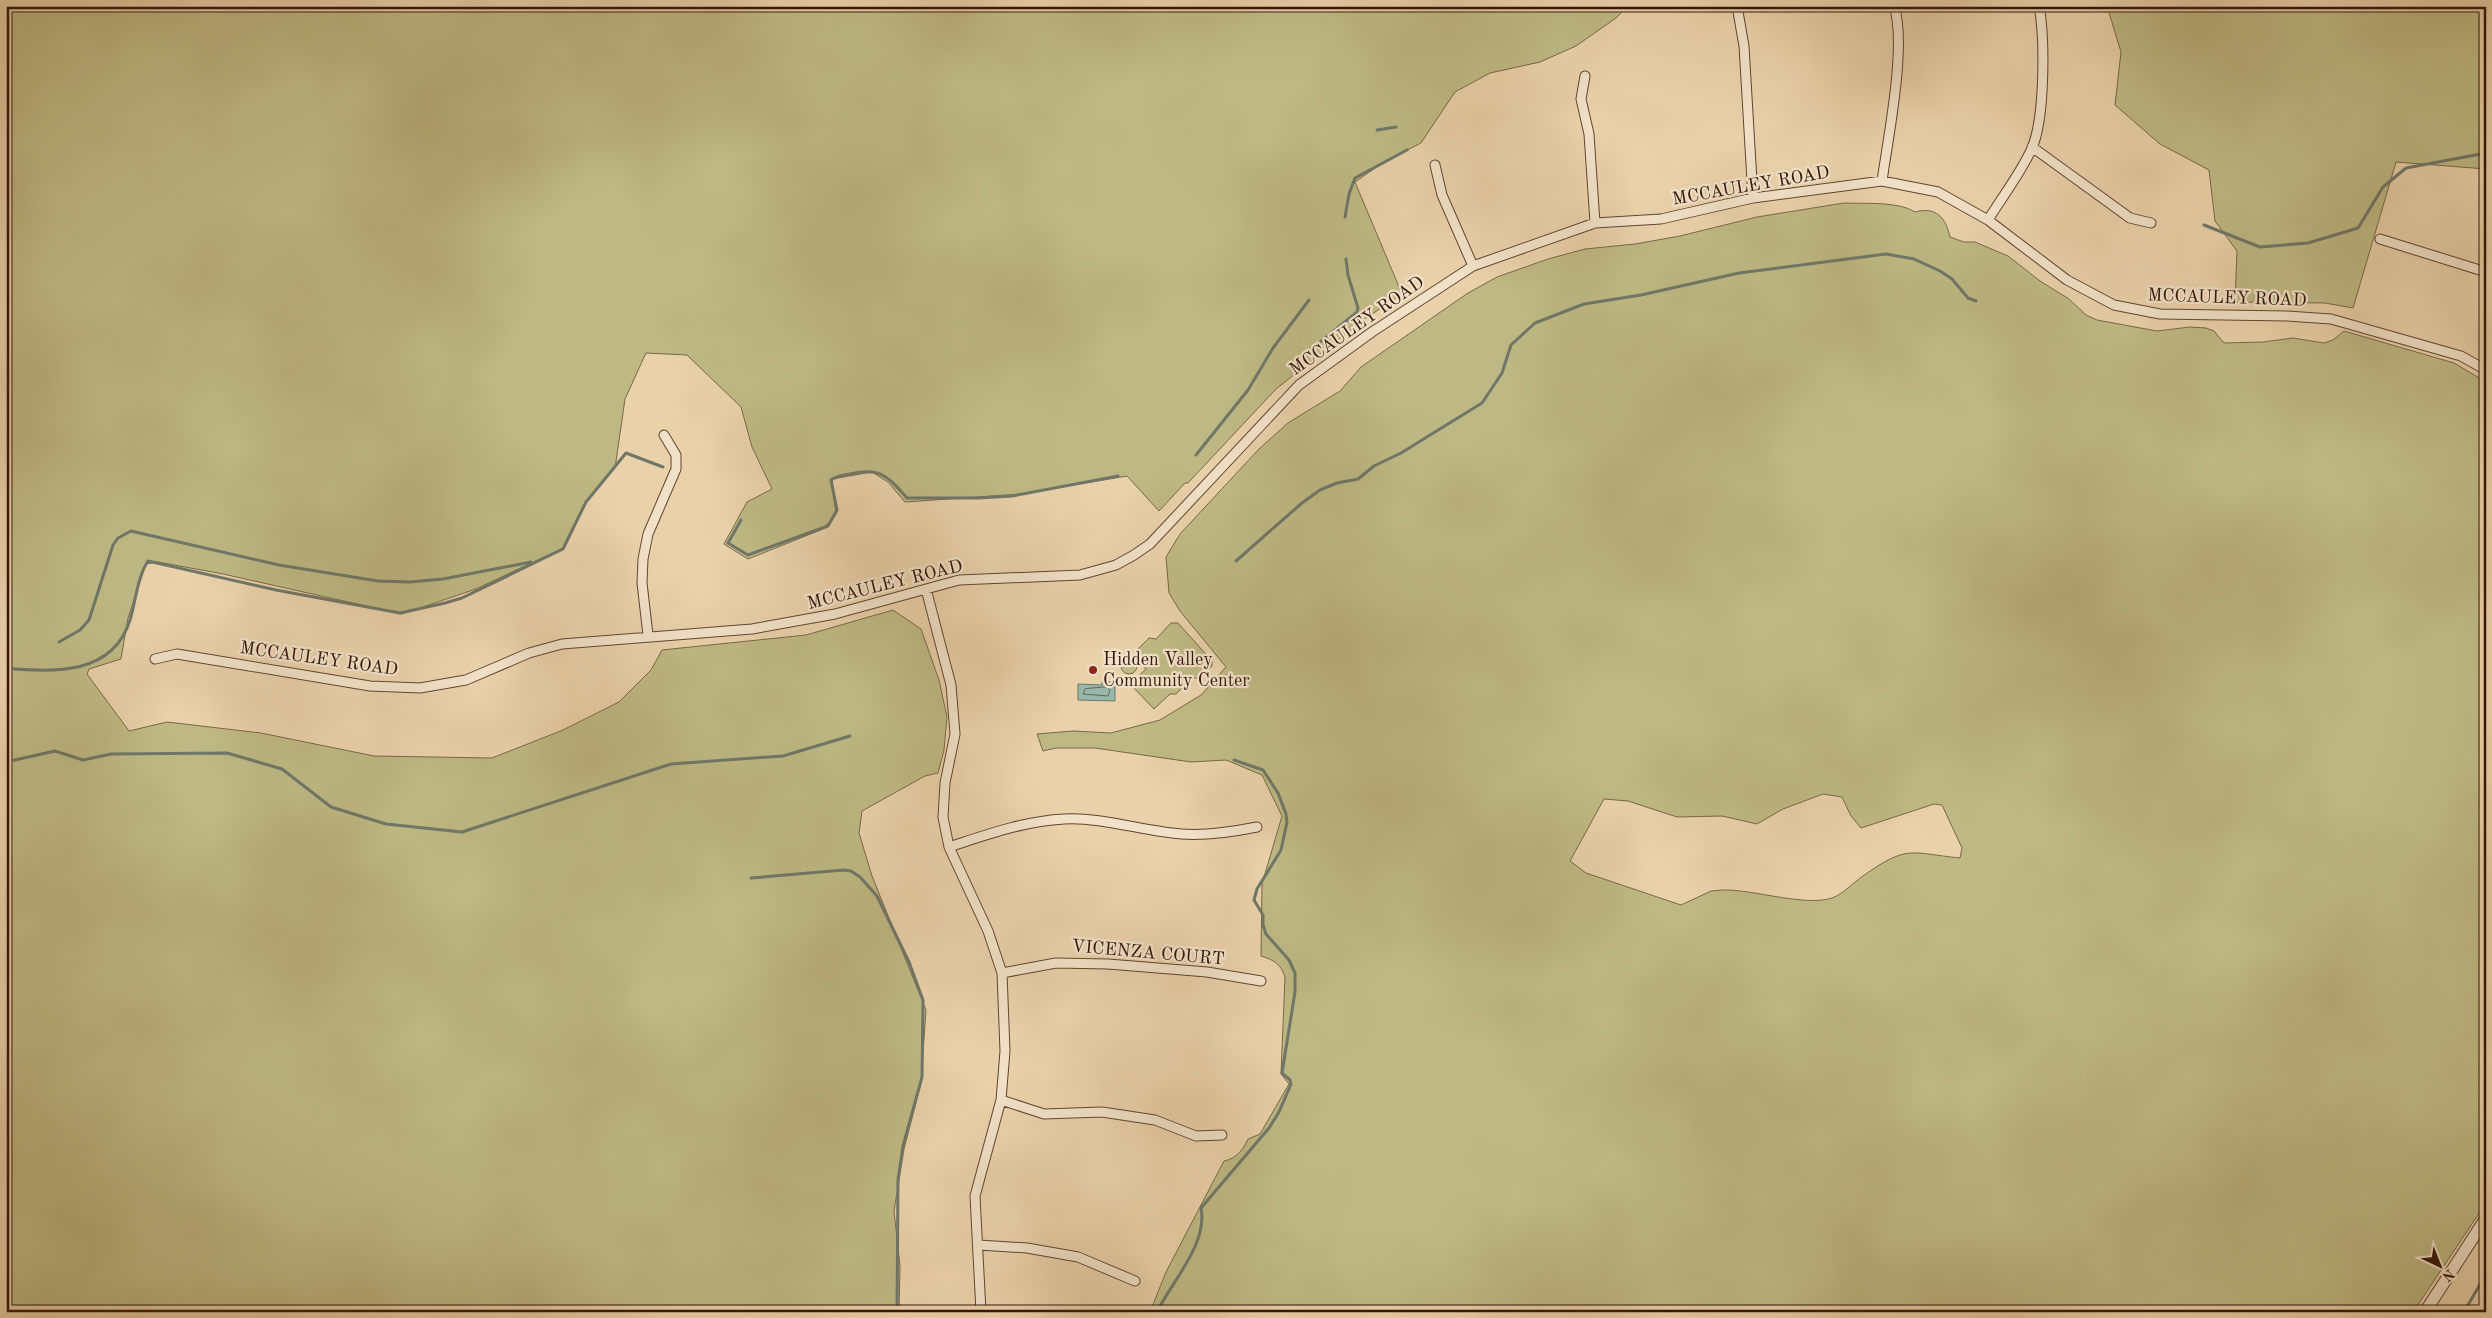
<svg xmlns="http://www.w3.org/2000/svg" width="2492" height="1318" font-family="'Old Standard TT',serif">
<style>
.green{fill:#beb984;stroke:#786846;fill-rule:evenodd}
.water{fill:#97b7aa;stroke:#6f7769}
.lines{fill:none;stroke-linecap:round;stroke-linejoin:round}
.shore{stroke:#656659;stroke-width:1}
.stream{stroke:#6f7769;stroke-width:3}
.minor-casing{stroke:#604530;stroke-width:11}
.tertiary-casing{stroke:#604530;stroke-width:13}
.minor{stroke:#f1e1c8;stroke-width:9}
.tertiary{stroke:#f1e1c8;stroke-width:11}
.poi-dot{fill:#8f2418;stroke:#f1e1c8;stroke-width:2}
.labels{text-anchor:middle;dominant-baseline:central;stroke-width:4.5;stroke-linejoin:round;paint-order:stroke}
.street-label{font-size:18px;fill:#331608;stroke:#f1e1c8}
.poi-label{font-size:18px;fill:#331608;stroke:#f1e1c8;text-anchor:start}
</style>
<rect width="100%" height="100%" fill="#e9d1aa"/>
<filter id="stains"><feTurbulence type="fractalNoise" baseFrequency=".004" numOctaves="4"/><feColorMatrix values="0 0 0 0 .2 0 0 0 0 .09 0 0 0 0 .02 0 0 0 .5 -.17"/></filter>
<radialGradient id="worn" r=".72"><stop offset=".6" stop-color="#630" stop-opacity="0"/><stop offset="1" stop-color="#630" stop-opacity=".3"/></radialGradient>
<path class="green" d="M6 6H1628L1616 18 1576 46 1540 62 1490 73 1455 92 1421 143 1384 162 1355 182 1402 294 1363 320 1276 389 1188 483H1185L1159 511 1127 476 1021 494 905 502 888 482 872 472 832 479 836 514 823 529 748 559 724 544 747 502 772 489 752 447 741 407 687 355 646 353 625 399 615 468 583 506 563 548 476 589 402 614 223 574 158 562 146 564 128 618 121 659 89 669 87 674 129 731 167 722 261 733 374 756 492 758 563 730 619 702 651 670 662 650 806 635 893 610 921 629 939 680 947 717 944 750 938 773 925 776 862 811 859 833 872 876 926 1010 921 1083 904 1149 894 1211 900 1266 899 1312H6Z
M2107 6H2486V169L2396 162 2353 308 2325 303 2235 302 2237 251 2215 221 2209 170 2160 144 2115 105 2121 52Z
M1844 203C1865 204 1897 201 1915 212 1936 206 1946 218 1950 237L1964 242H1975L2008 256 2040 281 2069 299 2086 315 2097 320 2157 331 2190 327 2206 328 2214 331 2224 343 2263 342 2293 338 2324 343 2333 340 2344 331 2454 363 2486 382V1203L2413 1312H1150L1166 1272 1224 1161C1237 1158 1242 1151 1248 1139L1260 1134 1289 1084 1281 1074 1285 977C1281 964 1274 960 1261 956L1262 884 1282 816 1262 775 1226 760 1191 762 1095 748H1056L1043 751 1037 734 1073 731 1111 733 1160 720 1201 695 1226 667 1180 611 1169 593 1166 557 1180 534 1259 449 1288 423 1340 391 1361 367 1468 293 1497 277 1548 259 1585 249 1635 244 1680 236 1757 217ZM1823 794 1842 797 1851 816 1861 828 1934 804 1942 805 1962 848 1960 858C1910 853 1908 844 1863 876 1854 882 1843 894 1832 898 1805 907 1753 889 1722 890L1711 891 1681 905 1586 873 1570 861 1604 799 1628 801 1677 817 1722 816 1757 824 1783 809Z
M1171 623H1178L1212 661V666L1199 678H1192L1176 694H1170L1154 709 1130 684 1146 669 1136 657V651L1149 638 1156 639Z
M1121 666a8 8 0 1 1 16 0a8 8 0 1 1-16 0Z"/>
<path class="water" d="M1102 682H1115V701L1078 700V684L1102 685Z"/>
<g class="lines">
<path class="shore" d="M1107 687 1110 690 1108 696 1083 694 1085 689Z"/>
<path class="stream" d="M1377 130 1396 127
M1345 217 1349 194 1355 178 1407 150
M2204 225 2260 247 2308 243 2358 228 2383 187 2406 168 2486 153
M1297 361 1357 312 1358 308 1348 275 1346 259
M1196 455 1248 390 1273 348 1309 300
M741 520 728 543 748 555 828 526 837 510 831 480C836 476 843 475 850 474 881 467 887 476 907 498H979L1012 496 1118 476
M1236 561 1302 503 1320 490 1337 483 1358 479 1374 466 1401 453 1482 403 1502 373 1511 345 1535 323 1584 304 1641 295 1739 273 1886 254 1914 259 1940 271 1952 279 1968 298 1976 301
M59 642 80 630 89 620 113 545 118 538 131 531 279 565 378 581 410 582 443 579 531 562
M6 668C54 673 113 675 130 620 136 600 137 578 148 561L276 590 400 613 445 603 462 598 563 549 586 502 626 453 663 467
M6 762 55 751 83 760 111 754 227 753 282 769 331 807 386 824 462 832 671 764 783 756 850 736
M751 878 844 870 851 871 860 877 877 896 909 962 923 1000 922 1077 903 1146 898 1179 897 1312
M1157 1312C1172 1281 1208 1244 1201 1208L1269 1128 1279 1112 1291 1084 1290 1080 1282 1073 1295 992V973L1289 960 1266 934 1263 925V915L1254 900 1257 889 1281 850 1287 822 1286 814 1278 793 1263 770 1234 760
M2464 1312 2486 1274"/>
<defs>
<path id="minor" d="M1737 6 1744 46 1753 198
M1585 76 1581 99 1589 134 1595 223
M2032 147 2130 218 2151 223
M1435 165 1442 195 1473 266
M1882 181C1888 138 1907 44 1894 6
M1988 220C2002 197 2021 173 2032 148 2045 118 2045 38 2039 6
M2380 239 2486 272
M926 589 951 685 955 734 945 783 943 817 949 847 988 931 1002 973 1005 1051 1001 1100 975 1196 981 1312
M648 635 642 583 643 559 648 534 676 469V455L664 435
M155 659 177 654 370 686 420 688 466 680 529 653 562 644 752 629 835 614 959 580 1080 575 1116 565 1134 555 1150 544 1299 385 1372 332 1473 266 1595 223 1661 219 1753 198 1882 181 1938 192 1988 220 2067 280 2114 305 2160 314 2287 316 2331 319 2461 356 2486 370
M949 847C986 835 1024 821 1064 819 1103 817 1142 831 1181 834 1207 836 1232 832 1257 827
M1002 973 1056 963 1108 964 1207 972 1261 981
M1001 1100 1044 1114 1102 1112 1155 1120 1196 1136 1222 1135
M979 1245 1027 1248 1078 1257 1135 1281"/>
<path id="tertiary" d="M2425 1312 2486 1218"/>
</defs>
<use href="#minor" class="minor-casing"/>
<use href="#tertiary" class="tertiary-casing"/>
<use href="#minor" class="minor"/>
<use href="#tertiary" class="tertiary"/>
</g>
<circle class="poi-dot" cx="1093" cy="670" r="5"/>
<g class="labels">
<g class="street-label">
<text transform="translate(1751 186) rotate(-10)">MCCAULEY ROAD</text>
<text transform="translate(2227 298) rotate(2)">MCCAULEY ROAD</text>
<text transform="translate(1357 326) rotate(-35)">MCCAULEY ROAD</text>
<text transform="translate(885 585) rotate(-14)">MCCAULEY ROAD</text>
<text transform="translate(319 659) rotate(8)">MCCAULEY ROAD</text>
<text transform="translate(1148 953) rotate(5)">VICENZA COURT</text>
</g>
<g class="poi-label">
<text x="1103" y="660">Hidden Valley<tspan x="1103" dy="21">Community Center</tspan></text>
</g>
</g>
<rect width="2492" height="1318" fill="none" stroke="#e9d1aa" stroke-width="25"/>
<rect x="8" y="8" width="2477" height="1303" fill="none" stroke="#331608" stroke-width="2.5"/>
<rect x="12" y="12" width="2467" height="1293" fill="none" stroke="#331608"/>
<g transform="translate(2440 1266) rotate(137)" stroke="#f1e1c8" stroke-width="4" paint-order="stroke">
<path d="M0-4L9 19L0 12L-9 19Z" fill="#331608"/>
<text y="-8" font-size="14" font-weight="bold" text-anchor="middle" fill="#331608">N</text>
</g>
<rect width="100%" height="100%" filter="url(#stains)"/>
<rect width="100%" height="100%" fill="url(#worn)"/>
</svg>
